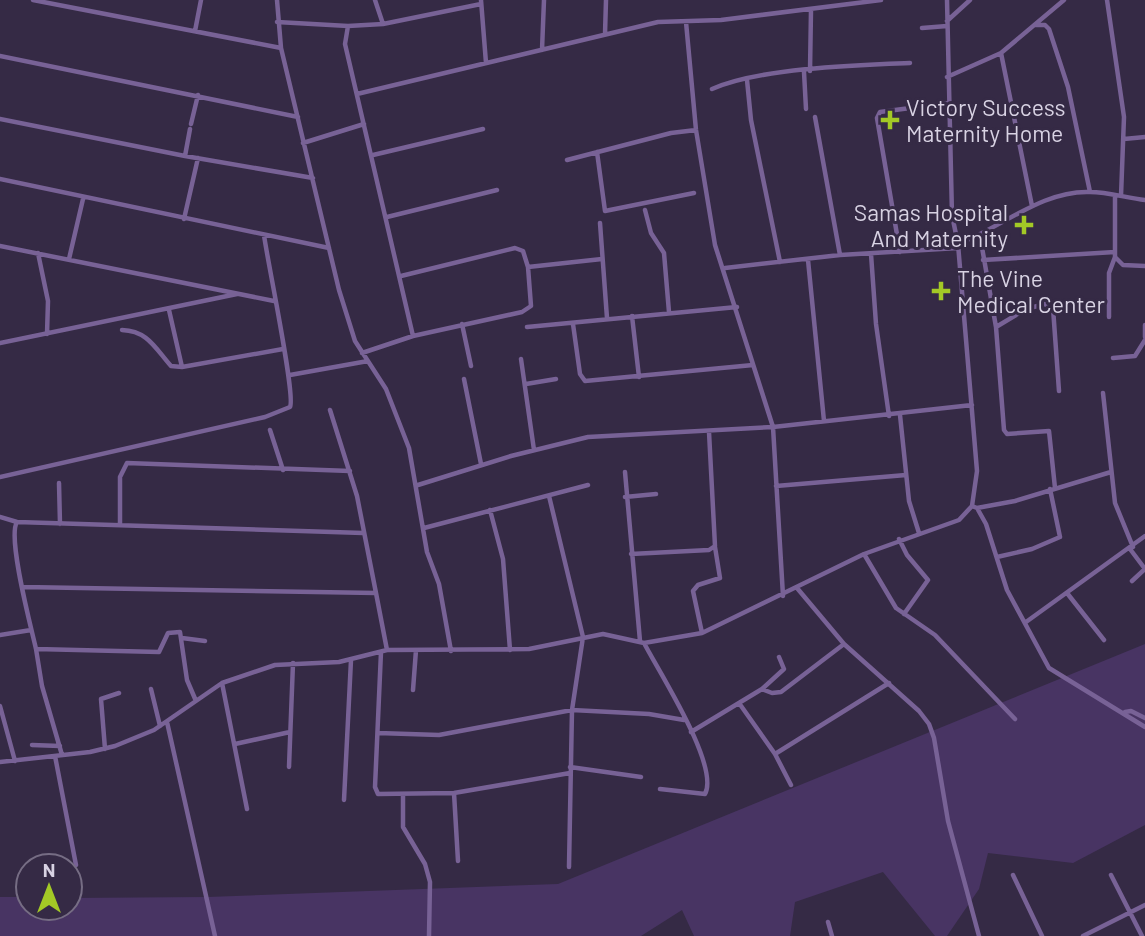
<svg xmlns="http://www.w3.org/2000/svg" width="1145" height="936" font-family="Barlow,sans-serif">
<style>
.green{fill:#483463}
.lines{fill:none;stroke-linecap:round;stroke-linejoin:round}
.minor{stroke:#786296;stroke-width:4.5}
.poi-dot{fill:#a3c926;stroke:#352a45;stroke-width:2.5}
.labels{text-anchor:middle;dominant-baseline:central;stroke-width:6;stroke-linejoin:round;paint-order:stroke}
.poi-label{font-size:23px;fill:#d8d2e3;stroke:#352a45;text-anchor:start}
</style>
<rect width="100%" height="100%" fill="#352a45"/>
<path class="green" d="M1145 644V825L1073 863 988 853 979 889 947 936H935L883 872 795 902 790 936H694L682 910 641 936H0V897H28V908H70V898L208 897 558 884Z"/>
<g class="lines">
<path class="minor" d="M33 0 281 48
M277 0 281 48 339 290 355 341 386 389 409 448 427 552 439 584 451 651
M375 0 383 24
M481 0 486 63
M1107 0 1124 117 1121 196
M947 21 970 0
M277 22 348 26 383 24 481 4
M686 22 696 130 715 245 773 427 783 596
M1035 25H1045L1049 29 1068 87 1090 192
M348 26 345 44 413 336
M922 28 947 26
M195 31 201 0
M605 34 606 0
M542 50 544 0
M1001 53 1032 206
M0 56 298 117
M810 71 811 10
M804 72 806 109
M947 77 1001 53 1064 0
M747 80 751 120 780 262
M712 89C759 68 857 65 910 63
M357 94 658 22 721 20 881 0
M815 117 840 255
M0 119 185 156 313 178
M191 124 198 95
M1124 139 1145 137
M303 143 364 124
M597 152 605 211 694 193
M373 155 483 129
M185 156 190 129
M567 160 671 133 696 130
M0 179 329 248
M645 210 651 233 664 253 669 312
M387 217 497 190
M184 219 198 158
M600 223 607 318
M980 236 996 327 1004 430 1007 434 1049 431 1055 488
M958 244C1001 228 1042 190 1090 192 1108 192 1127 198 1145 200
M0 246 274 301
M900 252 877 118 880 112 948 103
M38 253 48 301 47 334
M871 254 876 324 889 416
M1115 257 1123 265 1145 266
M69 259 83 199
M808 260 824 421
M983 260 1115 252
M528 267 602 259
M725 268 840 255 958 248
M169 310 182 367 283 349
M632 316 639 377
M1109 317V273L1115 257V195
M462 324 471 366
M573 324 580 374 585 381 753 365
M1145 325V337
M527 327 737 307
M996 327 1026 309 1045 304 1053 308 1059 391
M122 330C148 331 155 348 171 366L182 367
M0 343 237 294
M362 353 413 336 522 312 531 306 528 267 523 251 515 248 401 276
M1113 358 1135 356 1145 340
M521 359 534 450
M290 375 368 361
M464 379 481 464
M526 384 556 379
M1103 393 1115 503 1133 547
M330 410 357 496 376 593
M900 415 909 501 919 533
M270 430 283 470
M625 472 640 641
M0 477 265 417 290 407C296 396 267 259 264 235
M59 483 60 524
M418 485 511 456 588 437 773 427 972 405
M776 486 906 475
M549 496 583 637 572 710 569 867
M625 497 656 494
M972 506 977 508 986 524 1007 590 1049 668 1145 727
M977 508 1015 501 1111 472
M490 510 503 559 510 650
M0 517 17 522 363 533
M17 522C7 537 31 627 36 649
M120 525V477L127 463 350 471
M424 528 588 485
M899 539 907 555 928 580 904 614
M1130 549 1145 569 1132 581
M631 554 709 550 715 546 709 432
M864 554 896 608 935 635 1015 719
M997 557 1032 549 1060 537 1050 489
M23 587 376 593 387 650
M797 588 844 644 919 711 929 724 934 738 948 821 979 936
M1067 593 1104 640
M1026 622 1145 536
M702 633 693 591 698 585 720 578 715 547
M0 635 31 630
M182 638 205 641
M644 643C659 672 720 766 705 794L660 789
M381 652 375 787 378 794 454 793 570 773
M222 683 247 809
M151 689 160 726
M762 689 784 669 779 657
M413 690 416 650
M739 703 775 754 889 683
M0 706 15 761
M1125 712 1131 711 1145 718
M167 722 215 936
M691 732 762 689 772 693 781 692 844 644
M378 733 439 735 572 710 649 714 684 720
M235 744 290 732
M32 745 60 746
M105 749 101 699 119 693
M775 754 791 785
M62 755 42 686 36 649 159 652 168 633 180 632 187 680 196 701
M55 756 76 865
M0 762 90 752 115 746 154 730 222 683 275 665 339 662 387 650 529 649 603 634 644 643 702 633 864 554 959 520 972 506 977 471 958 244 952 215 947 0
M289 767 293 663
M570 767 641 777
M454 793 458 861
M403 796V827L425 864 430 882 429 936
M344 800 351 660
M1013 875 1042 936
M1111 875 1142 936
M828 922 832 936
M1083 936 1145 905"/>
</g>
<g class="poi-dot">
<path d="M886.5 109.5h7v7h7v7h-7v7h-7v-7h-7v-7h7z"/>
<path d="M1020.5 214.5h7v7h7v7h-7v7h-7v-7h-7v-7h7z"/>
<path d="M937.5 280.5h7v7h7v7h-7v7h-7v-7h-7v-7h7z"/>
</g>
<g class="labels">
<g class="poi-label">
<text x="906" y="107">Victory Success<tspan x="906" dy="26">Maternity Home</tspan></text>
<text x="1008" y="212" text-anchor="end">Samas Hospital<tspan x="1008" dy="26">And Maternity</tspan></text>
<text x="957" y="278">The Vine<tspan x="957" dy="26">Medical Center</tspan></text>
</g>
</g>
<g transform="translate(49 887)"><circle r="33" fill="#352a45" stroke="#766d84" stroke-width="2"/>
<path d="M0-5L12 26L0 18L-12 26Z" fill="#a3c926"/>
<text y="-10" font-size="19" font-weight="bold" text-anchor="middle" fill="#d8d2e3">N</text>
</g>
</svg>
